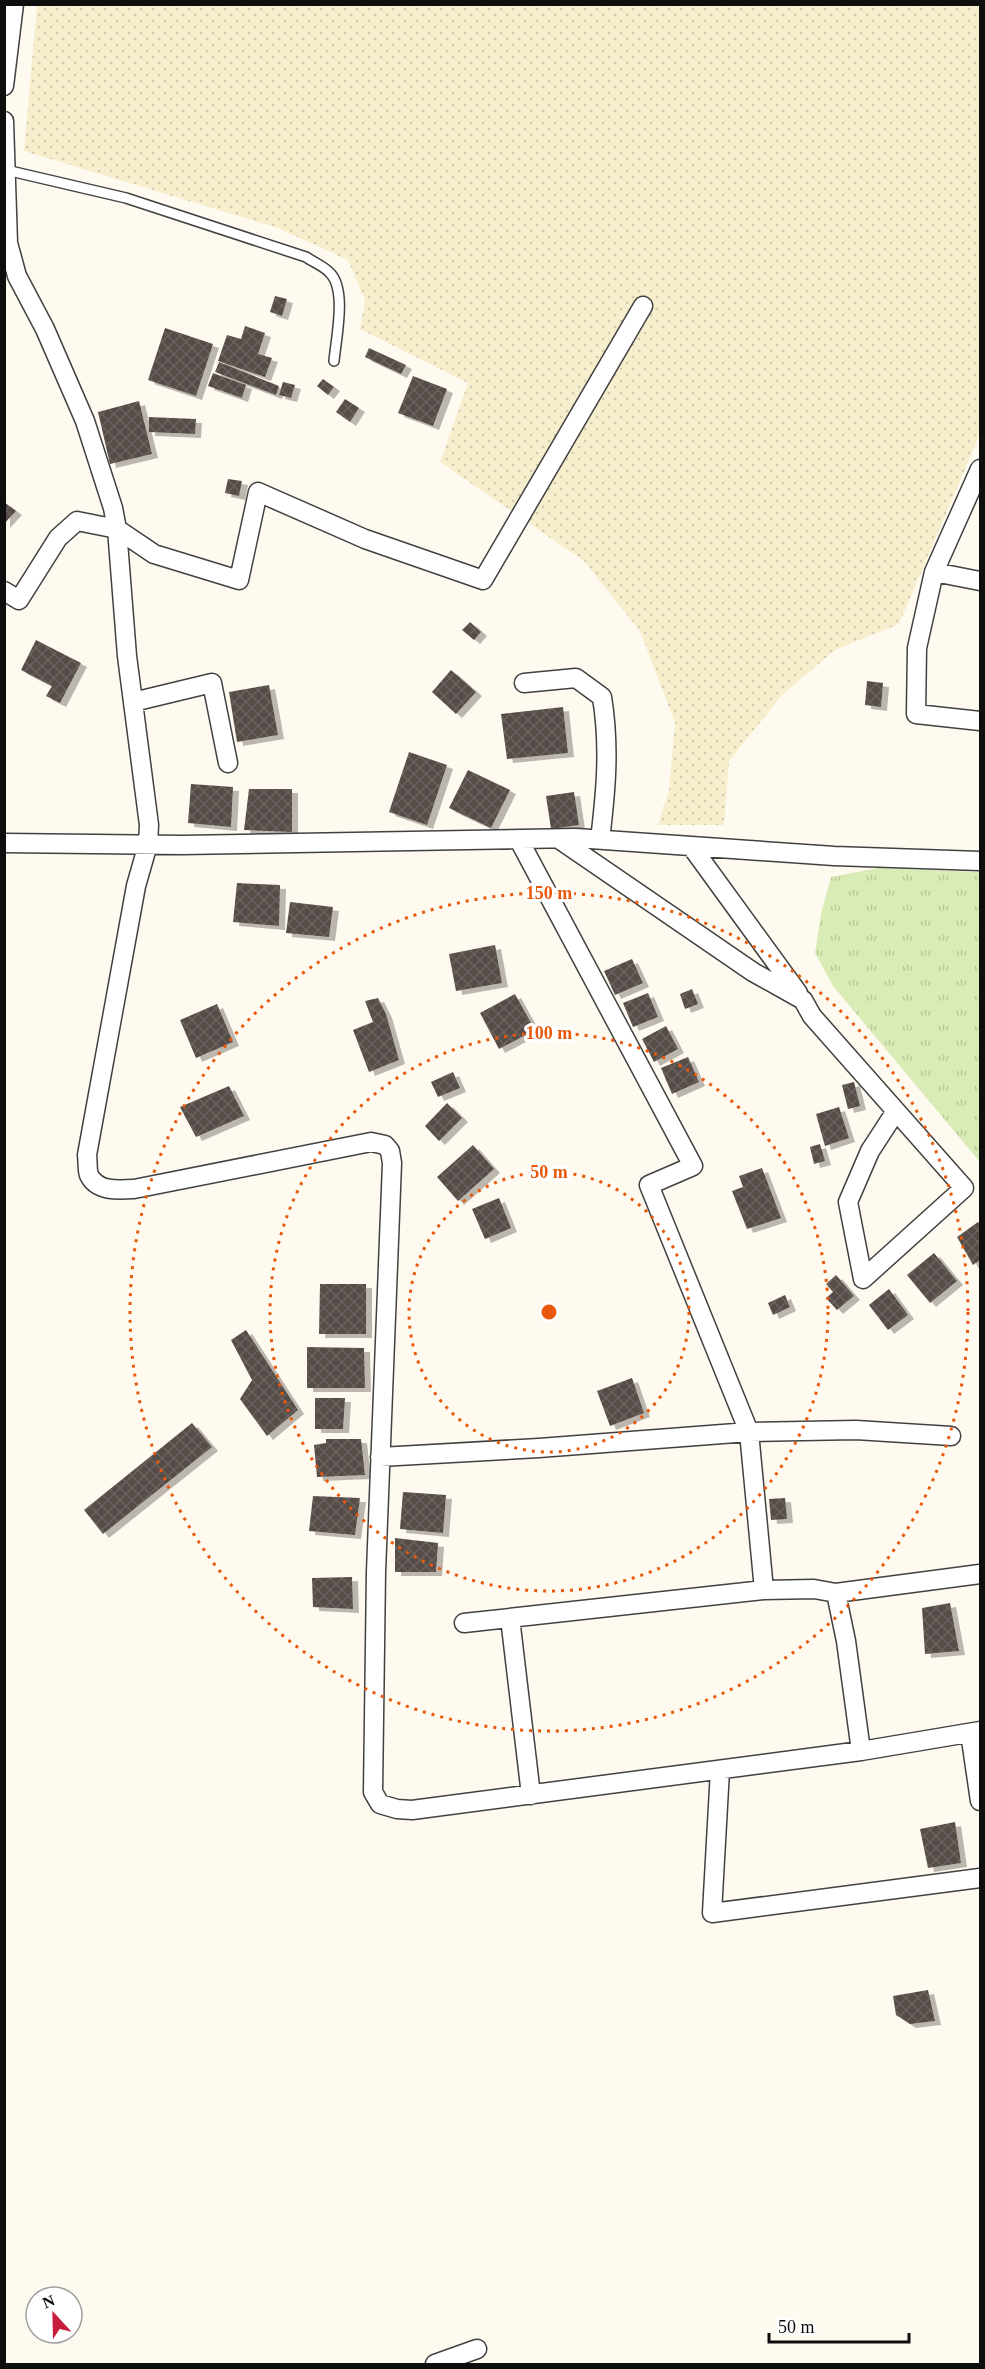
<svg xmlns="http://www.w3.org/2000/svg" width="985" height="2369" font-family="Georgia,serif">
<style>
.farmland{fill:url(#farmland-dots)}
.grass{fill:url(#grass-tufts)}
.building{fill:url(#building-cross-hatch);filter:url(#shadow)}
.lines{fill:none;stroke-linecap:round;stroke-linejoin:round}
.lane-casing{stroke:#414141;stroke-width:12}
.street-casing{stroke:#414141;stroke-width:21}
.lane{stroke:#fff;stroke-width:9}
.street{stroke:#fff;stroke-width:18}
.ring{fill:none;stroke:#e8590c;stroke-width:3;stroke-dasharray:3 6}
.centre{fill:#e8590c;stroke:#fff;stroke-width:3}
.ring-label{font-size:18px;text-anchor:middle;font-weight:bold;fill:#e8590c;stroke:#fff;stroke-width:6;stroke-linejoin:round;paint-order:stroke}
</style>
<defs>
<pattern id="farmland-dots" width="8" height="8" patternUnits="userSpaceOnUse" patternTransform="scale(1.5)"><rect width="8" height="8" fill="#f7eecd"/><path d="M2 2h.1M6 6h.1" fill="none" stroke="#d3cbaf" stroke-width="1.8" stroke-linecap="round"/></pattern>
<pattern id="grass-tufts" width="24" height="20" patternUnits="userSpaceOnUse" patternTransform="scale(1.5)"><rect width="24" height="20" fill="#d9ecb6"/><path d="M3 7l-1-3M5 7V3M7 7l1-3M15 17l-1-3M17 17v-4M19 17l1-3" fill="none" stroke="#b9c99b"/></pattern>
<pattern id="building-cross-hatch" width="8" height="8" patternUnits="userSpaceOnUse" patternTransform="scale(1.5)"><rect width="8" height="8" fill="#574d49"/><path d="M0 0l8 8M0 8l8-8" fill="none" stroke="#6a625f"/></pattern>
<filter id="shadow"><feDropShadow dx="6" dy="4" stdDeviation="0" flood-color="#0004"/></filter>
</defs>
<rect width="100%" height="100%" fill="#fffaef"/>
<path class="farmland" d="M37 5H980V434L899 624 835 650 782 695 729 761 724 825H658L669 790 675 723 640 631 584 561 440 462 468 383 360 329 365 300 348 260 278 228 24 151Z"/>
<path class="grass" d="M878 868 980 872V1162L833 986 815 953 821 914 831 877Z"/>
<path class="building" d="M275 296 287 299 282 316 270 312Z
M245 326 265 333 258 354 272 358 265 377 218 361 227 335 241 339Z
M165 328 213 344 196 396 148 380Z
M369 348 406 365 401 374 365 357Z
M219 362 279 386 276 395 215 372Z
M213 373 246 385 242 398 208 386Z
M413 376 447 389 433 426 398 413Z
M323 379 334 387 328 395 317 386Z
M283 382 295 385 291 398 279 395Z
M345 399 359 408 350 422 336 412Z
M139 401 152 454 110 464 98 412Z
M149 417 196 419 195 434 149 432Z
M228 479 242 481 239 496 225 493Z
M4 502 16 511 4 524Z
M470 622 481 632 474 640 462 630Z
M36 640 81 663 60 703 46 696 52 686 21 670Z
M451 670 476 692 456 714 432 692Z
M867 681 883 683 881 707 865 705Z
M269 685 278 735 237 742 229 692Z
M563 707 568 753 507 759 501 714Z
M409 752 447 765 427 825 389 812Z
M468 770 510 790 491 828 449 808Z
M191 784 233 787 231 827 188 823Z
M249 789H292V832L244 830Z
M574 792 579 825 551 829 546 796Z
M237 883 280 885 279 926 233 922Z
M290 902 333 907 329 937 286 933Z
M495 945 502 983 456 991 449 954Z
M632 959 643 983 615 995 604 971Z
M692 989 698 1004 685 1009 680 994Z
M648 993 658 1017 633 1027 623 1003Z
M515 994 535 1030 499 1049 480 1013Z
M378 998 386 1014 399 1060 369 1072 353 1030 373 1022 365 1001Z
M217 1004 233 1042 196 1058 180 1020Z
M666 1026 678 1049 654 1062 642 1039Z
M688 1057 699 1082 672 1094 661 1068Z
M453 1072 460 1088 438 1097 431 1082Z
M854 1082 860 1106 848 1109 842 1085Z
M229 1086 244 1116 196 1137 180 1107Z
M447 1103 462 1118 439 1141 425 1126Z
M839 1107 849 1138 825 1146 816 1114Z
M820 1144 825 1161 814 1164 810 1147Z
M473 1145 494 1169 458 1201 437 1177Z
M762 1168 781 1218 747 1229 732 1191 743 1187 739 1176Z
M499 1198 511 1228 485 1239 472 1209Z
M978 1222 980 1224V1260L973 1265 957 1237Z
M934 1253 957 1281 930 1303 907 1275Z
M836 1275 854 1296 837 1310 826 1298 833 1292 826 1284Z
M320 1284H366V1334H319Z
M889 1289 908 1315 888 1330 869 1305Z
M785 1295 790 1307 773 1315 768 1303Z
M246 1330 298 1410 267 1436 240 1399 252 1380 231 1340Z
M307 1347 364 1348 365 1388H307Z
M632 1378 644 1413 610 1426 597 1391Z
M315 1398H345L343 1429H315Z
M192 1423 212 1447 103 1534 84 1510Z
M326 1439H361L365 1475 317 1477 314 1445 326 1443Z
M403 1492 446 1495 443 1533 400 1529Z
M313 1496 360 1498 355 1535 309 1531Z
M785 1498 787 1519 771 1520 769 1499Z
M395 1538 438 1543 436 1572H395Z
M352 1577 353 1609 313 1607 312 1578Z
M950 1603 959 1651 925 1654 922 1608Z
M955 1822 961 1863 928 1868 920 1829Z
M928 1990 935 2021 910 2024 896 2015 893 1996Z"/>
<g class="lines">
<defs>
<path id="lane" d="M6 170 126 198 306 257C313 262 324 266 330 273 347 290 336 338 334 361"/>
<path id="street" d="M4 86 14 4
M4 121 8 243 17 276 45 329 85 421 113 508 117 529 127 656 149 825 148 844 136 886 87 1155C88 1161 87 1170 89 1175 97 1192 119 1190 134 1189L371 1142 385 1145 390 1151 392 1163 376 1572 373 1792 380 1804 397 1809 412 1810 861 1751 980 1731
M980 469 934 572 980 581
M934 572 917 648 916 714 980 721
M4 591 19 600 58 538 77 521 117 529 154 554 239 580 258 492 365 539 483 580 643 306
M524 683 576 678 602 697C610 747 606 790 600 840
M133 702 212 683 228 763
M559 839 753 972 803 1000 812 1016 964 1188 863 1279 848 1202 870 1151 896 1111
M4 843 182 845 576 838 834 856 980 861
M691 846 798 993
M380 1457 539 1448 749 1432 856 1430 951 1436
M764 1590 814 1589 836 1593 846 1641 861 1751
M836 1593 980 1574
M510 1618 531 1795
M464 1623 764 1590 749 1432 649 1185 693 1166 519 840
M970 1733 980 1801
M720 1770 712 1913 980 1878
M435 2364 477 2349"/>
</defs>
<use href="#lane" class="lane-casing"/>
<use href="#street" class="street-casing"/>
<use href="#lane" class="lane"/>
<use href="#street" class="street"/>
</g>
<g class="ring">
<circle cx="549" cy="1312" r="140"/>
<circle cx="549" cy="1312" r="279"/>
<circle cx="549" cy="1312" r="419"/>
</g>
<circle cx="549" cy="1312" r="9" class="centre"/>
<g class="ring-label">
<text x="549" y="899">150 m</text>
<text x="549" y="1039">100 m</text>
<text x="549" y="1178">50 m</text>
</g>
<rect width="985" height="2369" fill="none" stroke="#0e0e0e" stroke-width="12"/>
<g transform="translate(54 2315) rotate(338)"><circle r="28" fill="#ffffff" stroke="#9f9f9f" stroke-width="1.5"/>
<path d="M0-4.5L10 22L0 15L-10 22Z" fill="#c61d3a"/>
<text y="-9" font-size="16" font-weight="bold" text-anchor="middle" fill="#0e0e0e">N</text>
</g>
<path d="M769 2333v9h140v-9" fill="none" stroke="#0e0e0e" stroke-width="3"/>
<text x="778" y="2333" font-size="18" fill="#0e0e0e" stroke="#ffffff" stroke-width="4.5" paint-order="stroke">50 m</text>
</svg>
